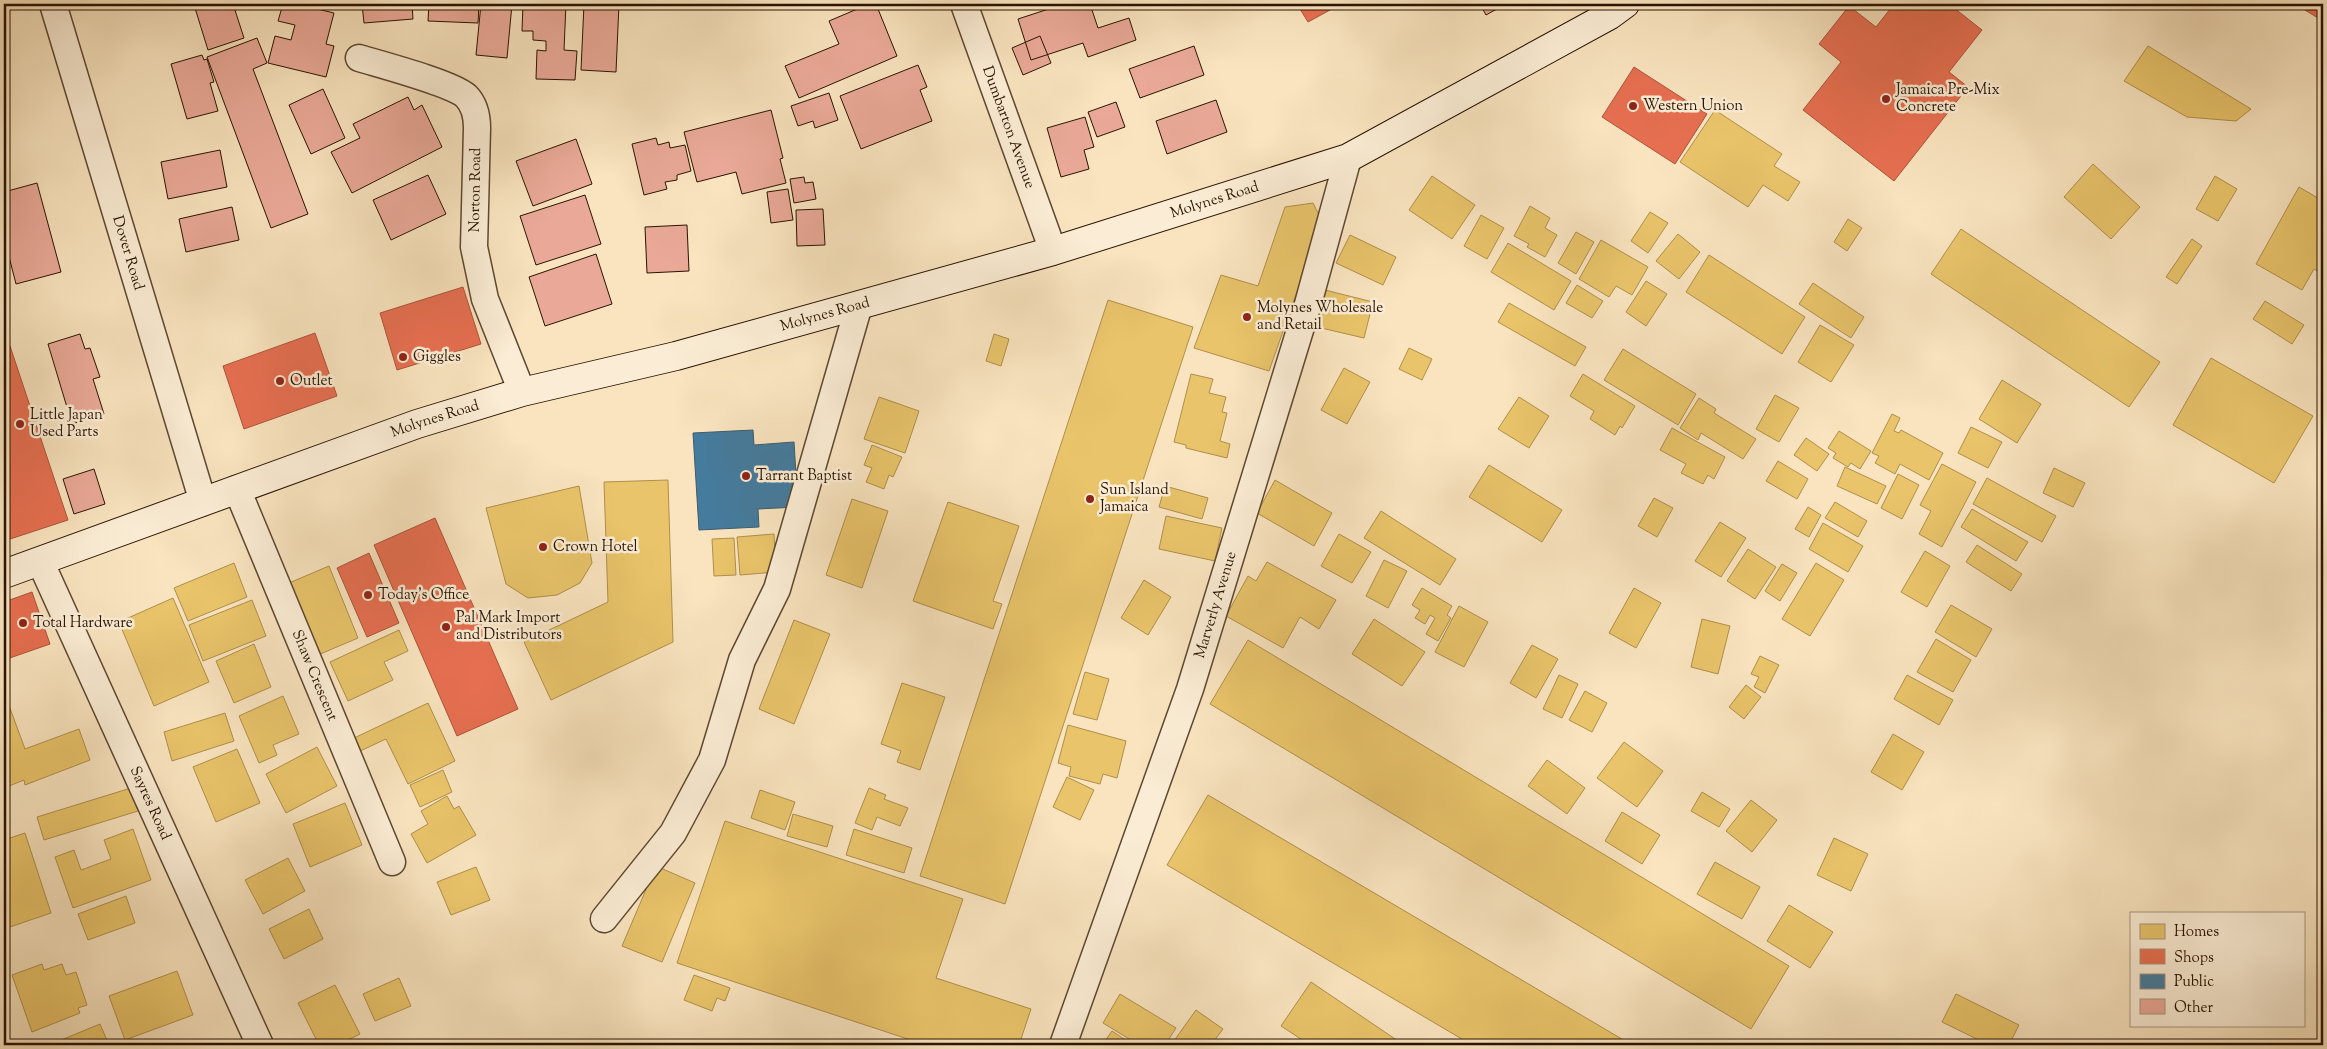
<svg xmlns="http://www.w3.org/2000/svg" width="2327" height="1049" font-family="'Sorts Mill Goudy',serif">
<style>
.homes{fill:#e9c46a;stroke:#af8f4a}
.shops{fill:#e76f51;stroke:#ae5339}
.public{fill:#457b9d;stroke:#3d5c6e}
.building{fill:#eaa998;stroke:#291300}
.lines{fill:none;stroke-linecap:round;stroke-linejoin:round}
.minor-casing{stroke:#5d4730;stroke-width:29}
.secondary-casing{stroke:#291300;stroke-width:30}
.minor{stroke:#fbedd5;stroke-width:26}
.secondary{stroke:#fbedd5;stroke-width:28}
.poi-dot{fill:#8f2418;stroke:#fbedd5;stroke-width:2}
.labels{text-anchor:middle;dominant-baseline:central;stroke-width:5;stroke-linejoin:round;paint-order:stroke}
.poi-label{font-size:15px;fill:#291300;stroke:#fbedd5;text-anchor:start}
.street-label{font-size:15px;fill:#291300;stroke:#fbedd5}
</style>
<rect width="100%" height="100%" fill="#f9e4bf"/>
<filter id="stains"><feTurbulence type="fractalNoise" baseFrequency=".004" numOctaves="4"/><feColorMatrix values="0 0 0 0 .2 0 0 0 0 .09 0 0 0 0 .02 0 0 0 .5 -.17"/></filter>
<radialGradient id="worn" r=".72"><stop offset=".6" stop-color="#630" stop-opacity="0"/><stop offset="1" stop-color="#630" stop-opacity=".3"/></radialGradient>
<path class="homes" d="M2148 46 2251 109 2236 121 2187 117 2124 81Z
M1715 110 1782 154 1774 166 1800 182 1788 201 1763 185 1748 207 1680 162Z
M2093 164 2140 207 2111 239 2064 197Z
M1432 176 1475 205 1452 239 1409 210Z
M2215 176 2237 189 2218 221 2196 209Z
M2299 187 2323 201V274L2314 269 2302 290 2256 264Z
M1313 203 1322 221 1269 371 1194 348 1221 275 1258 286 1285 207Z
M1530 206 1550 218 1545 228 1557 235 1545 257 1527 247 1529 244 1514 236Z
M1650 212 1668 223 1648 253 1631 241Z
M1481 215 1504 228 1487 259 1464 246Z
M1848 219 1862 228 1847 251 1834 242Z
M1961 229 2160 362 2129 407 1931 274Z
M1576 232 1594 242 1576 274 1558 263Z
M1678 234 1700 252 1679 279 1656 261Z
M1350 235 1396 257 1383 285 1336 263Z
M2192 239 2202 246 2177 284 2166 277Z
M1601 240 1648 267 1632 295 1616 286 1609 297 1579 279Z
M1508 243 1571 281 1554 310 1491 272Z
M1709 255 1805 317 1782 354 1686 292Z
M1646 281 1667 294 1646 326 1626 312Z
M1813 283 1864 317 1851 338 1799 304Z
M1577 285 1603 301 1592 318 1566 303Z
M1325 290 1373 302 1364 338 1317 327Z
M1108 300 1193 327 1005 904 920 876Z
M2265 301 2304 325 2292 344 2253 319Z
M1509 303 1586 347 1575 366 1498 322Z
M1820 325 1854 345 1831 382 1798 362Z
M994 334 1009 339 1001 366 986 361Z
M1409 348 1432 359 1422 380 1399 369Z
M1623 349 1696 394 1678 425 1604 380Z
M2211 358 2313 416 2274 483 2173 425Z
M1344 368 1370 382 1347 424 1321 410Z
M1191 374 1213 379 1209 393 1226 397 1222 412 1227 413 1220 441 1230 444 1227 458 1186 448V445L1174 442Z
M1583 374 1635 406 1622 428 1620 426 1615 435 1590 419 1594 411 1570 396Z
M2002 380 2041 404 2017 443 1979 419Z
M1775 395 1799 408 1779 442 1756 429Z
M879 397 919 411 905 453 864 439Z
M1519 397 1549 416 1529 448 1498 429Z
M1699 398 1716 409 1714 413 1756 439 1743 459 1701 433 1698 440 1680 428Z
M1892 414 1900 418 1894 431 1899 433 1901 430 1943 453 1929 480 1900 464 1895 474 1875 463 1879 456 1872 453Z
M1971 427 2002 442 1988 468 1958 453Z
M1672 428 1725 457 1714 479 1708 475 1703 484 1681 473 1686 464 1660 450Z
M1839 431 1871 451 1860 469 1851 463 1848 467 1833 458 1836 453 1828 448Z
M1806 438 1829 454 1817 471 1794 455Z
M872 445 902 457 893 477 889 475 884 489 866 482 872 468 864 465Z
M1778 461 1808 479 1797 499 1766 481Z
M1942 464 1976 482 1942 547 1919 534 1931 511 1920 505Z
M1489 465 1562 510 1542 542 1469 497Z
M1845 467 1886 486 1877 504 1837 486Z
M2054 468 2085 483 2073 507 2043 493Z
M1898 474 1919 485 1902 519 1881 508Z
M1987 478 2056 516 2042 542 1973 504Z
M668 480 673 642 551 700 524 642 608 602 604 482Z
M1275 480 1332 513 1314 546 1257 513Z
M579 486 592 563 580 583 557 595 528 598 506 584 486 508Z
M1165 486 1208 498 1202 519 1159 507Z
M1654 498 1673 508 1657 537 1638 526Z
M852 499 888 511 862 588 826 575Z
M948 502 1019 526 993 601 1002 604 993 629 913 601Z
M1835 502 1867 521 1858 537 1825 518Z
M1808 507 1821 515 1809 537 1795 529Z
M1972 509 2028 542 2016 561 1961 527Z
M1381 511 1456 559 1440 585 1364 538Z
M1166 516 1222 528 1215 561 1159 549Z
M1720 522 1746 538 1721 577 1695 561Z
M1823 523 1863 546 1848 572 1809 549Z
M774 534 776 572 740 575 737 537Z
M1339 534 1371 552 1352 583 1321 566Z
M734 538 736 575 714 576 712 539Z
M1977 545 2022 574 2011 591 1966 562Z
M1748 549 1776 567 1755 599 1727 581Z
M1925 551 1950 566 1927 607 1901 592Z
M1384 560 1407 571 1388 608 1366 596Z
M1267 562 1336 600 1319 629 1300 617 1283 648 1226 616 1248 576 1256 581Z
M234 563 247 597 188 621 174 588Z
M1816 563 1844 580 1810 636 1782 619Z
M1782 564 1797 573 1780 601 1765 591Z
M329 566 358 638 318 655 289 583Z
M1144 580 1171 597 1148 635 1121 618Z
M1422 588 1452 606 1447 615 1451 618 1438 641 1426 634 1435 618 1430 615 1425 624 1415 618 1420 610 1412 605Z
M1634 588 1661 603 1636 648 1609 633Z
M173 598 209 682 154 706 119 622Z
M252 600 266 636 203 661 189 625Z
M1951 605 1992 629 1976 657 1935 632Z
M1459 606 1488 622 1464 667 1435 652Z
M1374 619 1425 652 1402 686 1352 654Z
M1702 619 1730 626 1718 674 1691 667Z
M794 620 830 634 794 724 759 709Z
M399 630 408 651 384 662 393 680 348 701 330 662Z
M1936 639 1971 660 1953 692 1917 672Z
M1248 640 1789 966 1751 1029 1210 704Z
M254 644 271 687 234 703 216 661Z
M1532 645 1558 659 1536 698 1510 683Z
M1760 656 1779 665 1765 693 1754 687 1759 677 1751 674Z
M1085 672 1109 679 1097 720 1073 714Z
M1559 675 1578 684 1562 718 1543 709Z
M1907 675 1953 700 1939 725 1894 699Z
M902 683 945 697 920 770 897 762 901 751 881 744Z
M1746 685 1761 697 1744 719 1729 707Z
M1585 691 1607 703 1592 732 1569 720Z
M4 692 25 749 79 729 90 760 25 785 24 780 4 788Z
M283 696 299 734 273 745 277 755 259 763 239 716Z
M428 703 455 761 408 784 386 739 358 752 352 739Z
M225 713 234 741 172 761 164 732Z
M1068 725 1126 741 1117 778 1103 774 1100 784 1069 776 1071 767 1058 763Z
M1893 734 1924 752 1902 790 1871 772Z
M1624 742 1663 771 1637 807 1597 778Z
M317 747 337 786 286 813 266 774Z
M237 749 260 803 216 822 193 767Z
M1547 760 1585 788 1567 814 1528 786Z
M443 770 452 792 420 807 410 785Z
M1067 777 1094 790 1080 820 1053 807Z
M131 788 138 811 44 840 37 817Z
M869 788 886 795 884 799 908 808 900 826 877 817 872 830 855 823Z
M760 790 795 802 785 830 751 818Z
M1702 792 1730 809 1719 827 1691 811Z
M1208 795 1632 1045H1472L1167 865Z
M447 796 454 809 459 806 476 835 427 863 411 834 428 824 421 811Z
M1751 800 1777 820 1752 852 1726 831Z
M345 803 362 845 310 867 293 824Z
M1622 812 1660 835 1642 864 1605 841Z
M793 814 833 826 827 847 787 836Z
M725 821 963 899 936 978 1031 1009 1019 1045H926L677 963Z
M133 829 151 880 73 908 55 857 74 850 81 870 111 859 104 840Z
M854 829 912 848 904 873 846 855Z
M25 833 51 913 4 929V840Z
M1834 838 1868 854 1851 891 1817 875Z
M288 858 305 891 263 914 245 880Z
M1715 862 1760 887 1742 919 1697 894Z
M656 866 695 883 662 962 622 946Z
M476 867 490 900 451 915 437 882Z
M126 896 135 923 88 940 78 914Z
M1789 905 1833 932 1810 968 1767 941Z
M309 909 323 939 284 959 269 929Z
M42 964 44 970 62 964 66 975 76 972 87 1005 78 1008 80 1013 32 1032 12 975Z
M177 971 193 1015 125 1040 109 996Z
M694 975 730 988 725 1001 717 998 712 1011 684 1000Z
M399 978 411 1006 375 1021 363 994Z
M1311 982 1404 1045H1310L1281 1026Z
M335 985 360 1034 338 1045H319L298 1003Z
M1120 994 1176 1028 1165 1045H1139L1103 1023Z
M1956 994 2019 1025 2009 1045H1989L1942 1022Z
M1196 1010 1223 1029 1211 1045H1171Z
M100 1024 109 1045H49Z
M1112 1031 1133 1045H1102Z"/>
<path class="shops" d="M1297 4H1341L1308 22Z
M1894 4H1949L1982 30 1949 72 1968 87 1894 181 1803 110 1841 62 1819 44 1849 6 1876 27Z
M2295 4H2323V21Z
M1634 67 1707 114 1675 164 1602 117Z
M463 287 481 344 397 370 380 313Z
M4 328 68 520 4 541Z
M315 333 337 396 244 429 223 366Z
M435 518 518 709 457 736 374 545Z
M369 553 399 623 367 637 337 568Z
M32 592 50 644 4 660V602Z"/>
<path class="public" d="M753 430 754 445 794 442 798 507 758 509 759 527 699 530 693 433Z"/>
<path class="building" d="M209 4H233L244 38 208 50 195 8Z
M283 4H297L334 13 326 44 334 46 326 77 268 63 275 36 291 40 295 25 278 21Z
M362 4H412L413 19 364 23Z
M429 4H479L478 23 428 21Z
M481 4H512L507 58 476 55Z
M523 4H566L564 50 577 51 575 80 536 79 537 50 546 51V41L533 40V31H522Z
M584 4H619L616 72 581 70Z
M869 4H876L897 56 799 98 785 66 839 44 829 21Z
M1064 4H1090L1098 28 1129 18 1136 40 1088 57 1083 43 1031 60 1018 19Z
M1480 4H1506L1486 15Z
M1040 36 1051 63 1023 75 1012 48Z
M257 38 267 63 253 69 308 214 271 228 207 57Z
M1194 46 1204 75 1140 98 1129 69Z
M202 55 204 60 207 59 214 82 210 83 218 111 187 119 171 64Z
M918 65 927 87 920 90 932 121 861 149 840 96Z
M323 89 345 138 311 154 289 105Z
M829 93 838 120 815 128 813 121 798 126 791 106Z
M408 97 414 110 422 105 442 147 352 193 331 152 360 138 353 124Z
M1216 100 1227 132 1167 154 1156 121Z
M1116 102 1125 127 1097 137 1088 112Z
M771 110 783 158 780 159 786 183 742 194 736 172 697 182 684 132Z
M1085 117 1094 147 1084 150 1089 169 1061 177 1047 128Z
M656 138 658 145 669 142 670 148 685 145 691 171 677 175V180L665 182 667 189 644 195 632 144Z
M576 139 592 184 533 206 516 161Z
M220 150 227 187 168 199 161 162Z
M428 175 446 214 391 240 373 200Z
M804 177 805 183 813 182 816 199 794 203 790 179Z
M37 183 61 272 16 284 6 245 4 246V192Z
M788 189 793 220 771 223 767 192Z
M585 195 601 244 536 265 520 216Z
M232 207 239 240 186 252 179 219Z
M823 209 825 245 797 246 796 210Z
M687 225 689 271 647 273 645 227Z
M596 254 612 304 545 326 529 277Z
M80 334 85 349 90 348 100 377 93 379 104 414 72 424 48 344Z
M94 469 105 504 74 514 63 479Z"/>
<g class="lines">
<defs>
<g id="minor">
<path id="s1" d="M53 4 203 502"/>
<path id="s2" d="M964 4 1053 251"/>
<path d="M359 58C382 65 451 83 466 96 475 105 477 116 477 128L474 247 485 299 522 392"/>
<path id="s3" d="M237 489 392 862"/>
<path id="s4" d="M40 561 260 1045"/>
<path d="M604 919 673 833 712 760 742 660 777 589 859 305"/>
<path id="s5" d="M1063 1045 1190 689 1308 304 1348 158"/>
</g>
<g id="secondary">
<path id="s6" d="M4 574 417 424 522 392 676 356 1053 251 1348 158 1610 15 1625 4"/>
</g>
</defs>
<use href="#minor" class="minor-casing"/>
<use href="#secondary" class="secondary-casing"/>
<use href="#minor" class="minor"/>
<use href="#secondary" class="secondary"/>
</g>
<g class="poi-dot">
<circle cx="1886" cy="99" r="5"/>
<circle cx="1633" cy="106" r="5"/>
<circle cx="1247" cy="317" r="5"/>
<circle cx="403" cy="357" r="5"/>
<circle cx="280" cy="381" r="5"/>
<circle cx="20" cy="424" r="5"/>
<circle cx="746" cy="476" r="5"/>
<circle cx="1090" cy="499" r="5"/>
<circle cx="543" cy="547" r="5"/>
<circle cx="368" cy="595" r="5"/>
<circle cx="23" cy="623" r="5"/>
<circle cx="446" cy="627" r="5"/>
</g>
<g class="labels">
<g class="poi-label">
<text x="1896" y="90">Jamaica Pre-Mix<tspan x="1896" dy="17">Concrete</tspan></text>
<text x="1643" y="106">Western Union</text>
<text x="1257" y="308">Molynes Wholesale<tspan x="1257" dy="17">and Retail</tspan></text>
<text x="413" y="357">Giggles</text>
<text x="290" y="381">Outlet</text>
<text x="30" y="415">Little Japan<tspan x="30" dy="17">Used Parts</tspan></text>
<text x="756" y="476">Tarrant Baptist</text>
<text x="1100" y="490">Sun Island<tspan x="1100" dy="17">Jamaica</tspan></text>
<text x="553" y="547">Crown Hotel</text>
<text x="378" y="595">Today's Office</text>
<text x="456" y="618">Pal Mark Import<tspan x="456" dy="17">and Distributors</tspan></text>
<text x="33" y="623">Total Hardware</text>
</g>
<g class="street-label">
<text stroke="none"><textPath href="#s2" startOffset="131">Dumbarton Avenue</textPath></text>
<text transform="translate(476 190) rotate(-89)">Norton Road</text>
<text stroke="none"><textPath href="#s6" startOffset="1268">Molynes Road</textPath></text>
<text stroke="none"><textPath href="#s1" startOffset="260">Dover Road</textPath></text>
<text stroke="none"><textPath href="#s6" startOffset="862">Molynes Road</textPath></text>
<text stroke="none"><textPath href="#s6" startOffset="458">Molynes Road</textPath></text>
<text stroke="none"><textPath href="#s5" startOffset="466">Marverly Avenue</textPath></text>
<text stroke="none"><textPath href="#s3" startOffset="202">Shaw Crescent</textPath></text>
<text stroke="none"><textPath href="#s4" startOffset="266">Sayres Road</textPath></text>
</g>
</g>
<rect width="2327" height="1049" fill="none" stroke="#f9e4bf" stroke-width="20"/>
<rect x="5" y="5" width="2317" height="1039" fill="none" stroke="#291300" stroke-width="2.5"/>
<rect x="10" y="10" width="2307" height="1029" fill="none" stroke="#291300"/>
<rect x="2130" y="912" width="175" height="115" fill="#fbedd5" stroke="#a79680"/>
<rect x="2140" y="924" width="25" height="15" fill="#e9c46a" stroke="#a79680"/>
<text x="2174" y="936" font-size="15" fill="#291300">Homes</text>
<rect x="2140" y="949" width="25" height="15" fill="#e76f51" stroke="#a79680"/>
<text x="2174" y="962" font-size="15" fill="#291300">Shops</text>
<rect x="2140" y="974" width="25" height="15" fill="#457b9d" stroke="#a79680"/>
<text x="2174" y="986" font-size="15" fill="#291300">Public</text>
<rect x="2140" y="999" width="25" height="15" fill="#eaa998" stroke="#a79680"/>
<text x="2174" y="1012" font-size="15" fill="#291300">Other</text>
<rect width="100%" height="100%" filter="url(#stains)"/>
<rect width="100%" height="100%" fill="url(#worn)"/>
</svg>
